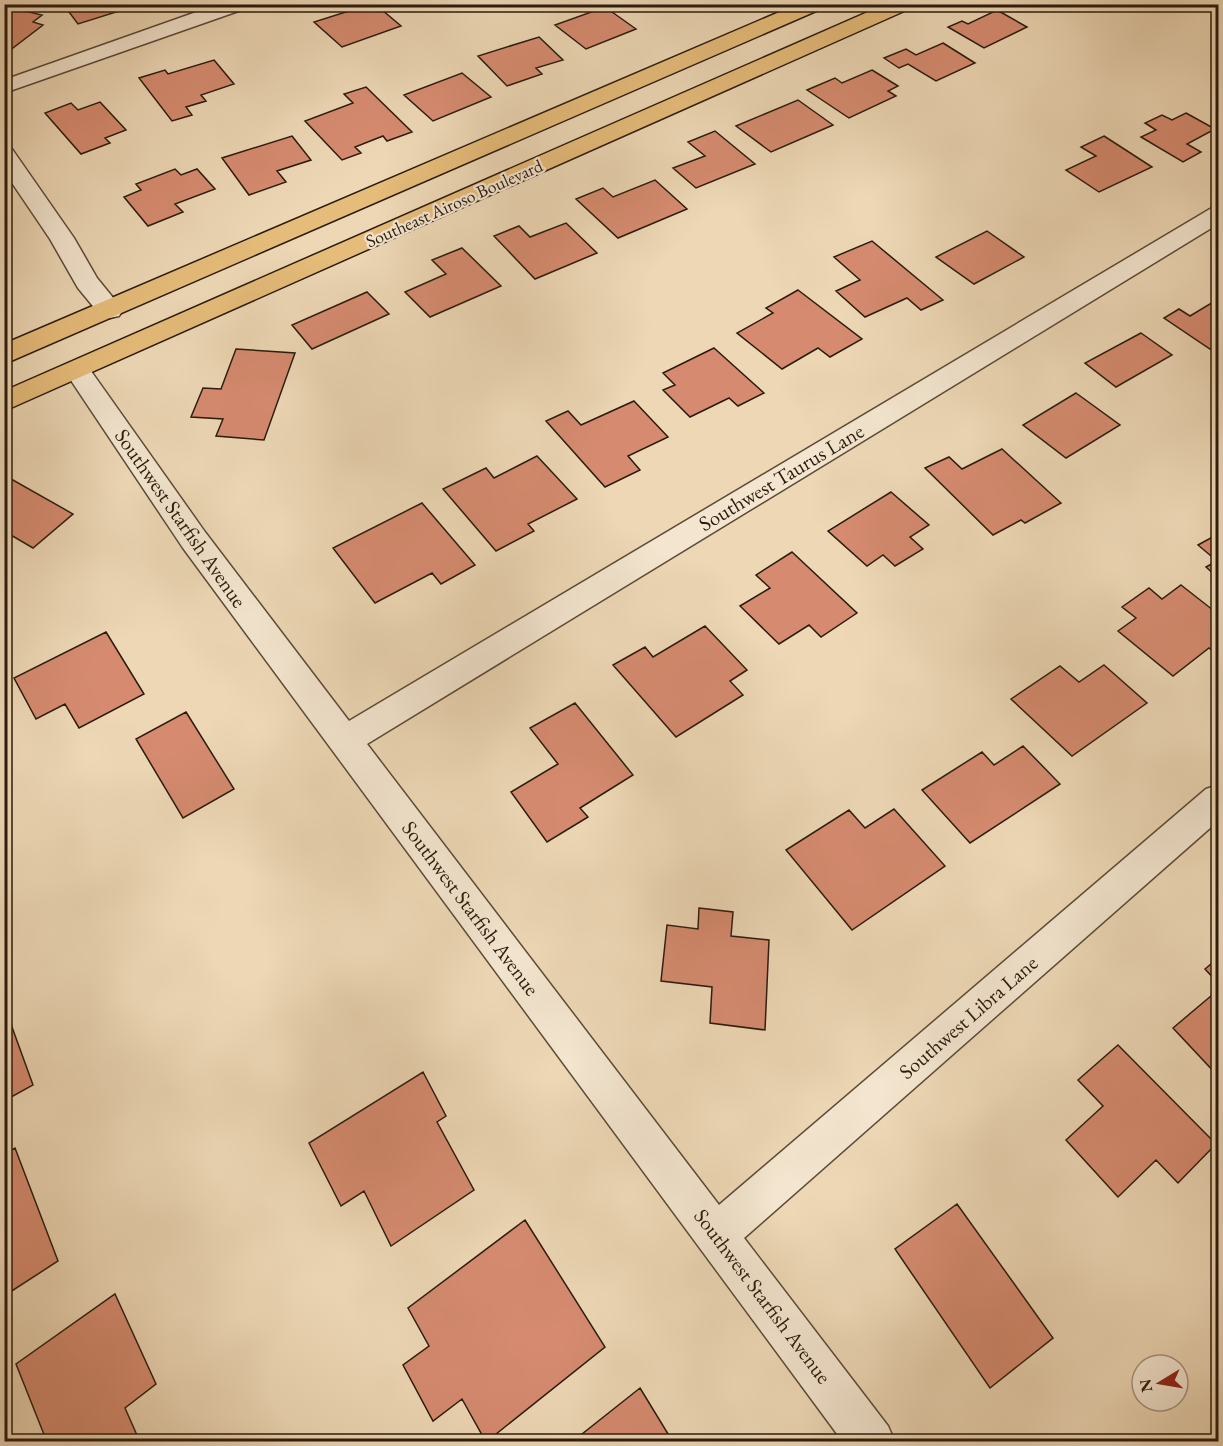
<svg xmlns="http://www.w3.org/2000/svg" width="1223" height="1446" font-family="'EB Garamond',serif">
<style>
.building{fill:#d68b70;stroke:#2b1b0d;stroke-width:1.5}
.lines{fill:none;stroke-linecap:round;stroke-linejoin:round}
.minor-casing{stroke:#5c4a37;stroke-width:3}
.major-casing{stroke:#2b1b0d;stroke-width:3}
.minor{fill:#f3e5cf;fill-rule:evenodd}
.major{fill:#e6bc7a;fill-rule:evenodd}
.labels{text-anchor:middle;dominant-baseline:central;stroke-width:4.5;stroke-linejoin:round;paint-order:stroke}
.far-street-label{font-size:18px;fill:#2b1b0d;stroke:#f3e5cf}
.street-label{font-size:21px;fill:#2b1b0d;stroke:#f3e5cf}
</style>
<rect width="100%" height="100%" fill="#edd7b5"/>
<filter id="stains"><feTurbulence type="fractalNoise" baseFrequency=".00333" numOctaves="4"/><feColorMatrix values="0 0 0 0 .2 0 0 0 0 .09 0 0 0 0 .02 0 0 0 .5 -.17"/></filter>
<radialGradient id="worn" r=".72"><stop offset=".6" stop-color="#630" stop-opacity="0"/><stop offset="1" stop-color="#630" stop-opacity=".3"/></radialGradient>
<path class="building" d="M63 4H125L129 8 78 24Z
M371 4H375L401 26 342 47 314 22Z
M4 6 42 15 33 22 43 25 5 54Z
M605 7 636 29 586 49 555 25Z
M997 10 1027 27 984 48 948 27 962 21 968 24Z
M539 37 563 60 536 68 542 74 507 86 478 56Z
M943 43 975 63 936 81 908 64 899 68 884 58 906 49 916 55Z
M214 60 234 84 201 95 206 101 186 107 192 115 172 121 139 78 165 70 168 74Z
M872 70 898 86 888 91 896 96 849 118 807 90 835 78 842 83Z
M462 73 491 97 433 121 404 95Z
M366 87 412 132 387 141 383 136 355 147 361 153 342 160 305 121 353 103 344 94Z
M798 100 833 125 771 152 736 126Z
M100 102 126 130 105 138 110 143 81 154 45 113 71 103 78 110Z
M1186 113 1215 129 1187 144 1201 152 1183 162 1141 137 1156 130 1145 123 1162 115 1172 120Z
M715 131 755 164 696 188 673 168 705 156 688 142Z
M292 136 311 160 277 171 286 182 249 195 222 158Z
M1104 136 1152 167 1099 192 1066 170 1096 156 1081 147Z
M175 169 181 175 197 169 215 189 175 204 183 212 148 226 124 197 141 190 136 184Z
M655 180 687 209 618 238 576 199 603 188 613 197Z
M566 223 597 253 535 279 494 236 519 226 530 237Z
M987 231 1024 257 974 284 936 257Z
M872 241 943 300 921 310 907 298 865 317 836 291 860 280 834 257Z
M462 248 501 286 430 317 405 292 446 274 432 260Z
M798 290 862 339 830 357 818 348 782 369 737 333 773 313 766 308Z
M367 292 389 314 312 349 292 325Z
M1218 299V344L1210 349 1164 318 1179 309 1190 316Z
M1141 333 1172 355 1116 387 1085 363Z
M714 348 764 393 738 406 729 398 690 417 663 390 675 385 663 373Z
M236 349 295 353 264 440 216 436 223 419 191 417 203 388 221 389Z
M1076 393 1120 425 1066 458 1023 425Z
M634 401 668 437 628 456 640 470 605 487 546 421 568 411 581 425Z
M1002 449 1061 503 1025 523 1021 520 993 535 925 468 949 457 962 469Z
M537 456 577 499 528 524 534 531 496 551 443 489 486 468 494 478Z
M4 475 73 514 33 548 4 531Z
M891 492 929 525 910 537 923 549 895 566 883 555 867 566 828 531Z
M422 503 475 565 441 584 432 573 375 603 333 548Z
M1218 534V578L1206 567 1217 561 1198 545Z
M792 552 857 613 821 637 809 625 779 644 740 606 770 588 756 575Z
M1181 585 1218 614V655L1209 648 1173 676 1118 631 1136 618 1122 607 1149 588 1162 599Z
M705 626 747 670 730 681 743 695 676 737 613 665 645 647 653 657Z
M106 632 144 694 79 728 65 704 36 719 14 678Z
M1104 665 1147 703 1072 756 1011 699 1060 666 1079 682Z
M575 703 633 775 580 808 588 817 547 842 511 792 558 764 530 728Z
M186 712 234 789 183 818 136 739Z
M1023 746 1060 784 970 843 922 790 982 752 994 765Z
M894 809 945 866 852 930 786 850 849 810 865 828Z
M699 908 733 912 731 936 769 940 765 1030 710 1023 712 987 661 981 667 925 698 929Z
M1218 958V983L1205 969Z
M1218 990V1076L1173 1028Z
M4 1005 33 1085 4 1101Z
M1118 1045 1216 1144 1178 1183 1156 1160 1118 1197 1066 1140 1103 1106 1078 1080Z
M423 1072 446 1116 437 1122 474 1190 391 1246 364 1191 341 1206 309 1143Z
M15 1148 58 1261 4 1296V1154Z
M957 1204 1053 1338 990 1388 895 1249Z
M525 1220 605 1347 486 1442 462 1399 433 1421 403 1365 429 1346 408 1308Z
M115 1294 156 1384 125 1408 140 1442H47L16 1364Z
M640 1388 673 1442H572Z"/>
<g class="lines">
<defs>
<path id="minor" d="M219 4H250L247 8 4 93V80Z
M4 147 12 149 74 238 97 278 123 310 119 316 110 318 101 316 78 288 50 239 4 171Z
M1218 207V224L367 744 719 1205 1206 789 1218 785V821L744 1238 888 1426 895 1442H843L183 548 64 370 68 364 77 361 86 364 205 532 349 721 1210 209Z"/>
<path id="major" d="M798 4H826L823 8 4 364V344Z
M886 4H914L911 8 4 411V391Z"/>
</defs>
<use href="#minor" class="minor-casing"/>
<use href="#major" class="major-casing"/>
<use href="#minor" class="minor"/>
<use href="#major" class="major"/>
</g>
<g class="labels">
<g class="far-street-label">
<text transform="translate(454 203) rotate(-24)">Southeast Airoso Boulevard</text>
</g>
<g class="street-label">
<text transform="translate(781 477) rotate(-31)">Southwest Taurus Lane</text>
<text transform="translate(181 518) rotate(55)">Southwest Starfish Avenue</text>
<text transform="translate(471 908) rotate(53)">Southwest Starfish Avenue</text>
<text transform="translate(968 1017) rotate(-41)">Southwest Libra Lane</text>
<text transform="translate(763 1296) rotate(53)">Southwest Starfish Avenue</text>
</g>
</g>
<rect width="1223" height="1446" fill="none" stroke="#edd7b5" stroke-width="24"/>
<rect x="6" y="6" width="1211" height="1434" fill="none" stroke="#2b1b0d" stroke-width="3"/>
<rect x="12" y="12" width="1199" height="1422" fill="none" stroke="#2b1b0d" stroke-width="1.5"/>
<g transform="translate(1160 1383) rotate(259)"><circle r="28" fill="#f3e5cf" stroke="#a39481" stroke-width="1.5"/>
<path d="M0-4.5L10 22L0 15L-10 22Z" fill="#8f2418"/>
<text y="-9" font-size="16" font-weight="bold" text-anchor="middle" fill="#2b1b0d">N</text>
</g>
<rect width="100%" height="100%" filter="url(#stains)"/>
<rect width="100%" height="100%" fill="url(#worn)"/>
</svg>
